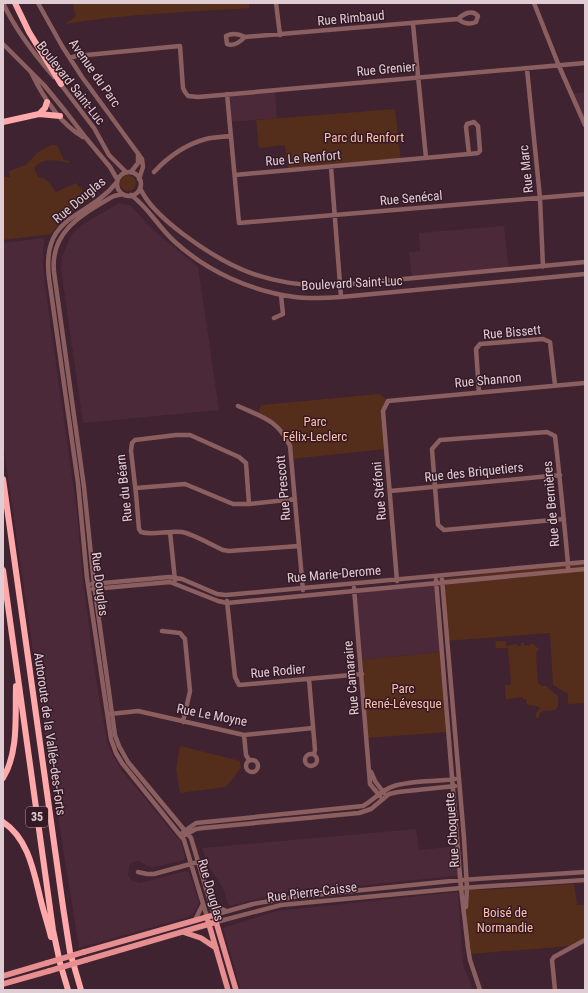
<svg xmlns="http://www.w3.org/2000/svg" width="588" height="993" font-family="'Roboto Condensed',sans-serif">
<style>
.built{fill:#4c2939}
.green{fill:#542d1b}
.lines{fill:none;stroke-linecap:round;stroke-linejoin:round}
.minor{stroke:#8b5f5f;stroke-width:4.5}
.major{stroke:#e78e90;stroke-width:5.5}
.highway{stroke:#ffa9aa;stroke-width:6}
.major-bridge{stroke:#e78e90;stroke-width:5.5}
.labels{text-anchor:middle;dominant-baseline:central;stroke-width:3;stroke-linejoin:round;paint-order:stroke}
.shield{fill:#351a26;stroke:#ad97a0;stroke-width:1}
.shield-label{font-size:12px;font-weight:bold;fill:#e0cdd4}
.street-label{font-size:13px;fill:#e0cdd4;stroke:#351a26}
.park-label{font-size:13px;fill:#fcc0a6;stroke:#351a26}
</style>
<rect width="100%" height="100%" fill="#3f2330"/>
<path class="built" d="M275 91 277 118 230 122 227 94Z
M585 92V122L571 94Z
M119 203 131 206 154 231 198 267 219 410 83 423 61 269 62 256 72 234 82 225Z
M504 226 509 270 412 279 409 252 420 251 419 233Z
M44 238 43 264 45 286 77 512 83 581 97 686 107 741 113 756 123 772 181 842 185 857 184 860 151 868 139 861 132 862 129 866 128 875 131 880 140 883 186 871 189 872 199 903 193 914 185 918 79 948 44 728 3 441V243Z
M436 583 441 652 360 660 354 591Z
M416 829 419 850 459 846 461 880 455 876 276 894 229 906 223 888 208 865 202 848Z
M458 892 463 965 473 990H241L223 928 276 911Z"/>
<path class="green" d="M72 3H249V8C188 12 126 14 65 24L76 16Z
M395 109 401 161 288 170 285 145 259 148 256 120Z
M51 145H57L64 160 71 161 68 163C56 160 43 157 34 168L38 177C47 178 51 185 56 192L76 183 91 199 63 218 51 234 3 240V174L5 177H10L9 171 26 165 38 152Z
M120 183a8 8 0 1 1 16 0a8 8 0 1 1-16 0Z
M379 394 388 401 385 406 386 449 291 459C288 431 278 430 257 415L261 405Z
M585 563V703L568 704V694L553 685 550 633 446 641 441 579Z
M495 641H506V646H510V645L517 644 518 646H521V643H524V646L530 645 532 643 539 649 536 653 538 683 542 686H546L558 696V706L555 710 543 711 539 714V718H536V713L540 708 537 706 527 705 526 699H523L522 697 508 699 506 701 505 685H511L508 648H496Z
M441 652 447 732 367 738 360 660Z
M180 746 240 761 241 768 226 787 180 793 176 770Z
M574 884 577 905H584L585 939 571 946 469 954 465 914 466 888 484 890Z"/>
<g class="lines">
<path class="minor" d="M3 3C16 31 34 54 54 77
M38 3 62 46 82 77 142 159 143 167 139 179
M276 3 280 35
M534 3 559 66 585 125
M413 24 426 158
M245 37C240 42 234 47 227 44L226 36C232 33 239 34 245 37L458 19C463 14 472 9 478 16L476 22C469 25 463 23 458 19
M3 44 44 85 66 112 86 138 110 167 117 179
M70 58 76 56 180 46 183 88 185 92 188 96 198 97 585 63
M527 69 540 198 543 267
M31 72C43 97 59 123 83 137
M59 82 94 128 109 155 126 172
M227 94 239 223 585 194
M331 167 341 297
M131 172 138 163V153
M154 172C168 157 187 144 206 139 214 137 223 137 231 136
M117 184a12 12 0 1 1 24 0a12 12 0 1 1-24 0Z
M235 175 469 154 478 153 480 151 478 126 474 122 467 124 466 127 469 154
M117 182C87 220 41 213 49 278L78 483 87 578 111 739 116 753 122 763 184 840 207 917
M140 188C148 206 167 222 183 234 231 270 268 285 329 286L585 262
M123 194 114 196 110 198C80 216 50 232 54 272L84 487 94 584 115 735 119 746 128 762 191 838 214 915 253 904 294 897 461 880 585 872
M131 195C149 208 159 228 175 242 208 272 251 291 295 297 310 299 325 298 341 297L585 274
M274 318 283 314 281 295
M479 392 476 349 480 344 543 339 550 342 555 385
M238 406C262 417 278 420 290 446L303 590
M136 488 185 484 233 504H249L295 499
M390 491 560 475
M249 504 246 463 239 457 190 435H176L135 440 132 443 131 451 136 494 139 529 141 532C153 536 168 530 182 532 193 534 212 545 223 550L229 551 299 546
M564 519 444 530 438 525 432 449 440 440 547 432 555 436C560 479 564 521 568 564V570
M170 532 175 580
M442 579 464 838 467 888 466 907
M436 580 461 888 468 948 470 960 480 990
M397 581 383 411 388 401 585 383
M92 584 169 577 182 579 217 594 226 595 585 562
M354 588 370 784 380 796
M93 589 170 582 218 601 227 603 585 569
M227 601 235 677 239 685 362 674
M162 631 180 633 185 639 190 691 183 722
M309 679 315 750 314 754
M110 714 138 711 244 735 313 728
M244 735 246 755 249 760
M305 760a6 6 0 1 1 12 0a6 6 0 1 1-12 0Z
M246 766a6 6 0 1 1 12 0a6 6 0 1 1-12 0Z
M371 772 375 781 384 793
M183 832 196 823 363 806C374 800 381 790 394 786 412 780 436 782 455 779
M185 835 196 829 203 828 359 813 371 809 389 794 398 792 455 786
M138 872 147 874H154L198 862
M210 903 226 911
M195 920 203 904
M216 922 281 905 461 888 585 880
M555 990 552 960 554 957 585 940"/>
<path class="major" d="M208 921 228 990
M183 932 201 938 216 948
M84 952 214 915 236 990
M86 960 216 922
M3 976 47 963
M3 984 49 971"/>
<path class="highway" d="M15 3 29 32 61 84
M39 114 45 108 47 102
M3 122 39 114 60 116
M3 479 63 907 70 952 81 990
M3 570 53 930 60 963 68 990
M3 778C19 752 15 715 16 686
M3 822C29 839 34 873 41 901 44 913 48 925 51 937"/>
<path class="major-bridge" d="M47 963 84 952
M49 971 86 960"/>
</g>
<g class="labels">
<rect class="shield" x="26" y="807" width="22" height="20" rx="3"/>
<g class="shield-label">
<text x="37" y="817">35</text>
</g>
<g class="street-label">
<text transform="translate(351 18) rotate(-5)">Rue Rimbaud</text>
<text transform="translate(386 69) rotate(-5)">Rue Grenier</text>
<text transform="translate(95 73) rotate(55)">Avenue du Parc</text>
<text transform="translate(71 83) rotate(52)">Boulevard Saint-Luc</text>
<text transform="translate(303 158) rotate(-5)">Rue Le Renfort</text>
<text transform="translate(526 169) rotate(-96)">Rue Marc</text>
<text transform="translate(411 198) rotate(-5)">Rue Senécal</text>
<text transform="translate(79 200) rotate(-40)">Rue Douglas</text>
<text transform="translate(352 283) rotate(-3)">Boulevard Saint-Luc</text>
<text transform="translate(512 332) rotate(-5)">Rue Bissett</text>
<text transform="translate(488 380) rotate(-5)">Rue Shannon</text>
<text transform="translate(474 472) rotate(-6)">Rue des Briquetiers</text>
<text transform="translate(124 488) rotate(-96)">Rue du Béarn</text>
<text transform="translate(283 488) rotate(-95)">Rue Prescott</text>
<text transform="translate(379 491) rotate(-95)">Rue Stéfoni</text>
<text transform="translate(551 504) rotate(-95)">Rue de Bernières</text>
<text transform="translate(334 574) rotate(-5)">Rue Marie-Derome</text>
<text transform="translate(100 584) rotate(83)">Rue Douglas</text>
<text transform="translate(278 671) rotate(-5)">Rue Rodier</text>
<text transform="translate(351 678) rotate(-95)">Rue Camaraire</text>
<text transform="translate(212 715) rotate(11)">Rue Le Moyne</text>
<text transform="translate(50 734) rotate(82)">Autoroute de la Vallée-des-Forts</text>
<text transform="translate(452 830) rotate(-94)">Rue Choquette</text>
<text transform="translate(211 890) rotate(74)">Rue Douglas</text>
<text transform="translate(312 892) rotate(-7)">Rue Pierre-Caisse</text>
</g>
<g class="park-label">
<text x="364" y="137">Parc du Renfort</text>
<text x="315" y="421">Parc<tspan x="315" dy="15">Félix-Leclerc</tspan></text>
<text x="403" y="688">Parc<tspan x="403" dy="15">René-Lévesque</tspan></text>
<text x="505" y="912">Boisé de<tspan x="505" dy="15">Normandie</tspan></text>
</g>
</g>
<rect width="588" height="993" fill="none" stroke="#e0cdd4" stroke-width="8"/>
</svg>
